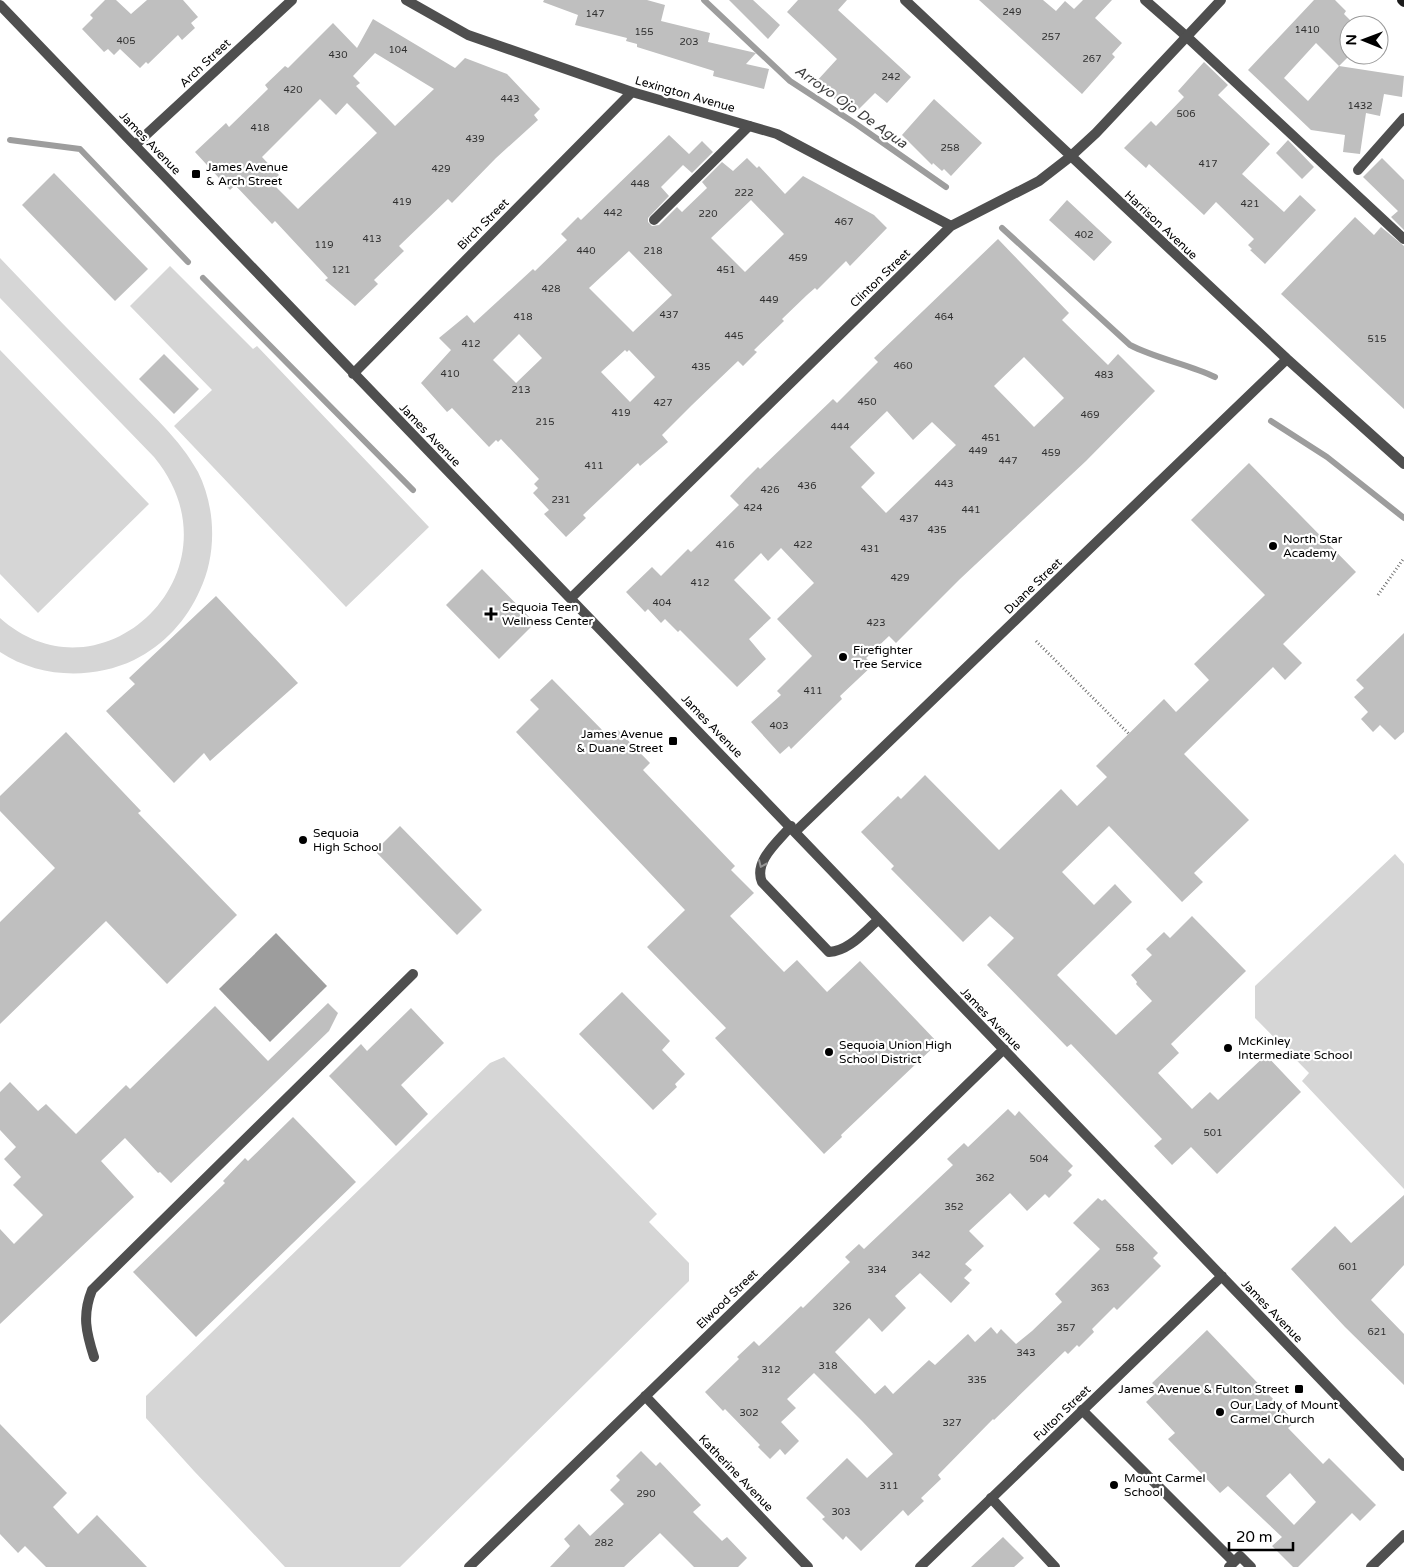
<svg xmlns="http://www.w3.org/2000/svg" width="1404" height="1567" font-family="'Varela Round',sans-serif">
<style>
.green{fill:#d6d6d6}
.water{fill:#9d9d9d}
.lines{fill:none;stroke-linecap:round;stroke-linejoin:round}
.stream{stroke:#9d9d9d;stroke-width:6}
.building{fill:#bfbfbf;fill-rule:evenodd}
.path{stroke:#717171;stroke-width:3;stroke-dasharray:1 2.5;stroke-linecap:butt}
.service{stroke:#4f4f4f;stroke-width:10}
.minor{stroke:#4f4f4f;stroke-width:10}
.secondary{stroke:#1c1c1c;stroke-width:10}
.oneway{stroke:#959595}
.poi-dot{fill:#000;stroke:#fff;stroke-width:2}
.labels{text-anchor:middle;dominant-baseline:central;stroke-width:4.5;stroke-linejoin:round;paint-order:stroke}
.number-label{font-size:10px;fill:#303030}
.street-label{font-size:12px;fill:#000;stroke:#fff}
.poi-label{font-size:12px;fill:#000;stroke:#fff;text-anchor:start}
.water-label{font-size:14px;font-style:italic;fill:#3e3e3e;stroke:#fff}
</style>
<rect width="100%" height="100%" fill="#fff"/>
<path class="green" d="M0 258C41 301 82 344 124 386 150 413 180 439 198 472 216 508 217 554 200 590 187 620 164 645 134 660 92 680 39 678 0 652V618C102 709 247 570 154 457L0 298Z
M170 266 253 349 257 346 429 527 346 607 174 426 212 390 130 306Z
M0 350 149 504 38 613 0 574Z
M1395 854 1404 864V1189L1302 1081 1309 1073 1255 1018V986Z
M504 1057 657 1214 649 1222 689 1263V1281L400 1567H285L194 1471 146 1418V1396L490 1063Z"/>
<path class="water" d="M276 933 327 986 270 1042 219 989Z"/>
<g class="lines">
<path class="stream" d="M704 0 790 81 856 124 946 187
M10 140 80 149 188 262
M1002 228 1130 345C1157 359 1188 364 1215 377
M203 278 413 490
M1271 421 1327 457 1404 518"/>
</g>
<path class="building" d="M105 0H116L131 14 147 0H183L198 17 191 23 195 28 182 40 178 35 148 64 146 62 140 68 120 49 114 55 108 49 104 52 82 29 93 18 90 15Z
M544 0H647L665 5 661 21 710 33 708 42 756 53 746 64 769 69 764 89 713 76 714 71 637 47V44L626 41 627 38 575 25 578 15 543 2Z
M729 0H753L780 25 768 39Z
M798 0H847L838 10 911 77 887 103 875 93 854 114 847 107 846 108 815 83 837 59 787 12Z
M979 0H1043L1056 11 1065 1 1074 9 1083 0H1112L1095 18 1122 43 1112 54 1115 57 1082 94Z
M1314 0H1335L1346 11 1344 14 1355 25H1349L1350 55 1339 66 1404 76 1402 97 1384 94 1380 116 1366 113 1360 154 1343 152 1345 135 1311 130 1248 70ZM1316 43 1339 66 1308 101 1284 78Z
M373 19 455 68 465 58 507 74 540 109 534 115 538 120 496 158 452 203 448 199 399 246 404 251 374 280 378 284 355 306 325 280 328 278 275 221 272 224 235 185 230 190 195 152 226 123 229 127 268 89 265 85 285 66 288 68 333 23 357 48ZM375 53 434 89 395 126 356 86 360 83 353 76ZM320 99 336 115 347 103 377 133 298 209 271 182 279 175 262 157Z
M1204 62 1228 85 1218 95 1270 144 1242 174 1284 212 1300 195 1316 210 1265 264 1250 250 1252 249 1248 245 1254 239 1216 202 1204 215 1149 164 1146 168 1124 148 1151 121 1156 126 1184 97 1178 91Z
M934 99 982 143 951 176 944 169 942 171 933 163 932 165 902 135Z
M669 135 689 154 702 141 713 152 692 173 683 165 661 187 669 196 648 218V222L652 226 659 225 677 207 682 212 707 188 702 182 722 162 733 171 747 158 757 168 759 166 785 194 803 176 874 215 887 228 850 266 846 261 817 290 815 288 807 295 782 319 784 321 754 350 757 352 743 366 738 361 692 405 662 435 668 442 640 466 638 463 583 515 586 518 566 537 544 514 549 510 533 493 538 488 534 484 539 479 501 439 498 442 496 440 489 447 452 408 447 412 421 383 451 350 439 338 467 315 474 323 533 269 535 271 567 240 561 234 578 217 581 220ZM751 200 784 234 745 272 711 238ZM629 251 672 295 633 332 589 288ZM519 334 542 358 516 383 493 360ZM625 350 627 352 629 350 655 377 630 402 601 372Z
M1288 140 1314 167 1302 179 1276 153Z
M1382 158 1404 180V230L1391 217 1398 211 1363 177Z
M54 173 148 269 115 301 22 205Z
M1067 200 1112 242 1094 261 1049 220Z
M1355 217 1374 235 1381 227 1404 246V409L1281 294Z
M998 239 1069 313 1062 320 1108 365 1118 354 1155 391 1086 461 960 579 896 643 889 636 866 658 873 665 840 696 842 699 791 749 789 746 780 754 751 722 781 695 777 691 812 656 777 619 814 583 781 548 768 561 761 553 734 580 771 618 749 639 766 659 737 687 680 630 678 632 665 619 661 623 648 609 645 612 626 592 652 567 661 576 688 549 691 552 739 505 730 496 746 479 758 467 760 469 833 399 837 403 878 362 874 358ZM1024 357 1064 398 1034 427 994 386ZM887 411 913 440 932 422 956 445 886 513 861 487 875 473 850 447Z
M164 354 199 389 174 414 139 379Z
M1249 463 1356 572 1283 644 1302 663 1285 680 1273 667 1184 754 1249 820 1194 873 1203 882 1182 902 1109 826 1062 872 1094 905 1115 884 1132 902 1057 975 1116 1035 1152 1001 1136 984 1137 982 1131 975 1152 955 1146 949 1164 932 1170 938 1192 916 1246 971 1171 1044 1179 1053 1158 1073 1192 1109 1210 1092 1218 1100 1266 1055 1301 1092 1217 1174 1191 1147 1172 1165 1154 1146 1162 1139 1071 1044 1067 1047 987 965 1014 938 990 916 963 942 891 869 894 866 861 832 898 796 901 799 925 775 999 850 1061 789 1077 806 1107 777 1096 766 1164 699 1176 712 1209 680 1194 664 1265 595 1191 520Z
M482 569 535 623 499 659 446 605Z
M216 596 298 683 210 761 204 753 174 783 106 711 135 684 129 678Z
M1404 633V732L1395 740 1380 725 1373 732 1361 719 1368 712 1354 697 1364 688 1356 680Z
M552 679 610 738 618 730 650 763 643 770 735 866 731 870 754 893 730 916 784 972 797 960 827 992 860 961 938 1043 841 1135 842 1137 824 1154 715 1038 726 1028 647 947 685 910 516 732 539 709 530 700Z
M66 732 141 811 138 813 237 915 167 984 106 921 0 1024V922L55 868 0 811V796Z
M400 826 482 910 457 935 375 851Z
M622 992 670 1041 662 1050 685 1074 675 1084 677 1087 653 1110 579 1034Z
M328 1003 338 1013 329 1031 171 1183 160 1172 158 1173 125 1138 101 1161 134 1197 0 1324V1229L14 1244 43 1215 13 1185 21 1177 4 1159 16 1147 0 1130V1092L10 1082 38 1111 46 1104 76 1134 126 1085 130 1089 215 1006 268 1061Z
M411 1008 444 1043 401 1085 428 1114 396 1146 329 1076 361 1044 367 1051Z
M1008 1109 1015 1116 1019 1111 1053 1146 1073 1166 1068 1171 1072 1175 1049 1198 1045 1194 1027 1211 1010 1193 969 1231 984 1246 965 1264 972 1270 964 1278 970 1283 951 1303 920 1273 895 1296 906 1308 882 1332 869 1318 835 1352 875 1394 885 1385 893 1394 929 1360 935 1365 968 1334 975 1342 991 1327 997 1334 1001 1329 1016 1344 1032 1331 1062 1302 1055 1294 1100 1249 1073 1223 1098 1198 1102 1201 1105 1199 1158 1253 1153 1258 1161 1266 1117 1310 1114 1307 1092 1329 1094 1332 1079 1347 1077 1345 1068 1354 1065 1351 994 1420 993 1419 938 1475 941 1479 921 1498 924 1501 908 1516 903 1510 861 1551 846 1536 843 1540 822 1519 825 1517 806 1498 847 1458 867 1478 893 1454 862 1421 814 1373 787 1399 796 1408 781 1422 799 1441 785 1455 780 1449 770 1459 758 1447 760 1445 725 1409 723 1411 705 1392 739 1359 737 1357 754 1341 759 1346 801 1306 803 1308 850 1262 845 1257 859 1244 864 1249 953 1165 947 1159 964 1143 968 1147Z
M293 1117 356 1182 196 1337 133 1272 225 1183 223 1181 245 1158 248 1161Z
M1404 1195V1265L1371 1300 1404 1334V1385L1345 1327 1291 1269 1335 1226 1351 1243Z
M1207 1330 1295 1422 1288 1428 1323 1464 1329 1458 1376 1505 1360 1521 1352 1513 1298 1567H1293L1272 1546 1282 1537 1228 1486 1220 1493 1168 1439 1175 1433 1146 1402 1159 1390 1152 1383ZM1290 1473 1316 1502 1294 1525 1266 1496Z
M0 1424 67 1493 53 1507 78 1534 97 1515 147 1567H46L25 1546 18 1553 0 1534Z
M641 1451 656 1466 660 1462 701 1505 693 1512 722 1541 727 1537 747 1558 738 1567H694L660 1533 624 1567H550L570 1546 564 1539 579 1524 590 1536 624 1504 610 1490 620 1480 616 1476Z
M1003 1537 1024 1558 1014 1567H971Z"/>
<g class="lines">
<path class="path" d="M1378 595 1404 558
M1036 641 1129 734"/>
<path class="service" d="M1145 0 1186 36 1404 239
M1358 170 1404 118
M654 220 749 126
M791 826C779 841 753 861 762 882L829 952C849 951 864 932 878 920
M94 1357C86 1332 82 1315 92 1290L413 974
M1082 1410 1234 1562 1229 1567
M991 1498 1055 1567
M1234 1562 1240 1556 1251 1567"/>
<path class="minor" d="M406 0 468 35 632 92 777 134 951 226
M905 0 1287 359 1404 464
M0 5 1404 1466
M135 145 292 0
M353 374 632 92
M571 598 951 226 1039 181 1070 157 1096 133 1221 0
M796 831 1287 359
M645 1396 808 1567
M469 1567 1004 1049
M920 1567 1222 1276
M1371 1567 1404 1535"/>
<path class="secondary" d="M1402 0 1404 2"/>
</g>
<defs><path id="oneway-chevron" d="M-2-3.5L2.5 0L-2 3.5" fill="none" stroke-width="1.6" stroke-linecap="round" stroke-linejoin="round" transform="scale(1.25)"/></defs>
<use class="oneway" href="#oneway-chevron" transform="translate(762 864) rotate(114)"/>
<g class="poi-dot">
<rect x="191" y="169" width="10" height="10" rx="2.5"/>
<circle cx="1273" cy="546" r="5"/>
<path d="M488.5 606.5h5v5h5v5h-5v5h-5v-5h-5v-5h5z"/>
<circle cx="843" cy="657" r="5"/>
<rect x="668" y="736" width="10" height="10" rx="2.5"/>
<circle cx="303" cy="840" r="5"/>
<circle cx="1228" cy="1048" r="5"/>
<circle cx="829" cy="1052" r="5"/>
<rect x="1294" y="1384" width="10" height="10" rx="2.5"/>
<circle cx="1220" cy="1412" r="5"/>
<circle cx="1114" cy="1485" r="5"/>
</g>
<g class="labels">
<g class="number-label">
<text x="1012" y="12">249</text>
<text x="595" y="14">147</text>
<text x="1307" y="30">1410</text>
<text x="644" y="32">155</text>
<text x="1051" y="37">257</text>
<text x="126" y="41">405</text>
<text x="689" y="42">203</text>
<text x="398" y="50">104</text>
<text x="338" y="55">430</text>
<text x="1092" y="59">267</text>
<text x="891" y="77">242</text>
<text x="293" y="90">420</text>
<text x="510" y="99">443</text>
<text x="1360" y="106">1432</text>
<text x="1186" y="114">506</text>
<text x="260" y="128">418</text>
<text x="475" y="139">439</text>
<text x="950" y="148">258</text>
<text x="1208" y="164">417</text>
<text x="441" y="169">429</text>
<text x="640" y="184">448</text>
<text x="744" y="193">222</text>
<text x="402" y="202">419</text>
<text x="1250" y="204">421</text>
<text x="613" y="213">442</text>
<text x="708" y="214">220</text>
<text x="844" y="222">467</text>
<text x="1084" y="235">402</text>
<text x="372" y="239">413</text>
<text x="324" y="245">119</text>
<text x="586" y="251">440</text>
<text x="653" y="251">218</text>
<text x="798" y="258">459</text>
<text x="341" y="270">121</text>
<text x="726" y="270">451</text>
<text x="551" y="289">428</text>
<text x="769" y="300">449</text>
<text x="669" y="315">437</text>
<text x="523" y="317">418</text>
<text x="944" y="317">464</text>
<text x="734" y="336">445</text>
<text x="1377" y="339">515</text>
<text x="471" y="344">412</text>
<text x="903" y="366">460</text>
<text x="701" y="367">435</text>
<text x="450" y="374">410</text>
<text x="1104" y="375">483</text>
<text x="521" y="390">213</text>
<text x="867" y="402">450</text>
<text x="663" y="403">427</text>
<text x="621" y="413">419</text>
<text x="1090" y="415">469</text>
<text x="545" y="422">215</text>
<text x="840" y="427">444</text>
<text x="991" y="438">451</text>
<text x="978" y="451">449</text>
<text x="1051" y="453">459</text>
<text x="1008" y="461">447</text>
<text x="594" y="466">411</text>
<text x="944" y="484">443</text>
<text x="807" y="486">436</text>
<text x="770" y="490">426</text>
<text x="561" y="500">231</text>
<text x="753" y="508">424</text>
<text x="971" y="510">441</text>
<text x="909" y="519">437</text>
<text x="937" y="530">435</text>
<text x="725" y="545">416</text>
<text x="803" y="545">422</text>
<text x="870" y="549">431</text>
<text x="900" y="578">429</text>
<text x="700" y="583">412</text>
<text x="662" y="603">404</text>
<text x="876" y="623">423</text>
<text x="813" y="691">411</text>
<text x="779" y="726">403</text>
<text x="1213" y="1133">501</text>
<text x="1039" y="1159">504</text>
<text x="985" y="1178">362</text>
<text x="954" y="1207">352</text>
<text x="1125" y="1248">558</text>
<text x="921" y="1255">342</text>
<text x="1348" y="1267">601</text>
<text x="877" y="1270">334</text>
<text x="1100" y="1288">363</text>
<text x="842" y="1307">326</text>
<text x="1066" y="1328">357</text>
<text x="1377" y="1332">621</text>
<text x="1026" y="1353">343</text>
<text x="828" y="1366">318</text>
<text x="771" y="1370">312</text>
<text x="977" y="1380">335</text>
<text x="749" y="1413">302</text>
<text x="952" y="1423">327</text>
<text x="889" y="1486">311</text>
<text x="646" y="1494">290</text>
<text x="841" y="1512">303</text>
<text x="604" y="1543">282</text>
</g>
<g class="street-label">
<text transform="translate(205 63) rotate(-43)">Arch Street</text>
<text transform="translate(685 94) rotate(16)">Lexington Avenue</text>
<text transform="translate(150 143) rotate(46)">James Avenue</text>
<text transform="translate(483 224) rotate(-45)">Birch Street</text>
<text transform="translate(1161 225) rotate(43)">Harrison Avenue</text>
<text transform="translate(880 278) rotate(-44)">Clinton Street</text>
<text transform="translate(430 435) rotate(46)">James Avenue</text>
<text transform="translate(1033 586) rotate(-44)">Duane Street</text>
<text transform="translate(712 726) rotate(46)">James Avenue</text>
<text transform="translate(991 1019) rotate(46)">James Avenue</text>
<text transform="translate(727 1299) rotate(-44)">Elwood Street</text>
<text transform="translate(1272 1311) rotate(46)">James Avenue</text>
<text transform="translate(1062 1413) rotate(-44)">Fulton Street</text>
<text transform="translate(736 1473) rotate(46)">Katherine Avenue</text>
</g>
<g class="poi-label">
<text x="206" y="167">James Avenue<tspan x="206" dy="14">&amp; Arch Street</tspan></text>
<text x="1283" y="539">North Star<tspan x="1283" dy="14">Academy</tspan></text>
<text x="502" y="607">Sequoia Teen<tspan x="502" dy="14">Wellness Center</tspan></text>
<text x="853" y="650">Firefighter<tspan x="853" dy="14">Tree Service</tspan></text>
<text x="663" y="734" text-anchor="end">James Avenue<tspan x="663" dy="14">&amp; Duane Street</tspan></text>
<text x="313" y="833">Sequoia<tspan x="313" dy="14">High School</tspan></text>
<text x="1238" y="1041">McKinley<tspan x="1238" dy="14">Intermediate School</tspan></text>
<text x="839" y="1045">Sequoia Union High<tspan x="839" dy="14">School District</tspan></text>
<text x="1289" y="1389" text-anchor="end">James Avenue &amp; Fulton Street</text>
<text x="1230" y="1405">Our Lady of Mount<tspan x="1230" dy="14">Carmel Church</tspan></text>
<text x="1124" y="1478">Mount Carmel<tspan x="1124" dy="14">School</tspan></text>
</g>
<g class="water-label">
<text transform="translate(851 107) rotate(35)">Arroyo Ojo De Agua</text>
</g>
</g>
<g transform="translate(1364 40) rotate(271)"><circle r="24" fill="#ffffff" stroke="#999999"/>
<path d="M0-4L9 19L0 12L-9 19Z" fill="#000000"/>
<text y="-8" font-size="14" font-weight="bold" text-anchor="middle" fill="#000000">N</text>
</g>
<path d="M1229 1542v8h64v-8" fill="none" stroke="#000000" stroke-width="2.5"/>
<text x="1236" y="1542" font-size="15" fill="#000000" stroke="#ffffff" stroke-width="4" paint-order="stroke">20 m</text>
</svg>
